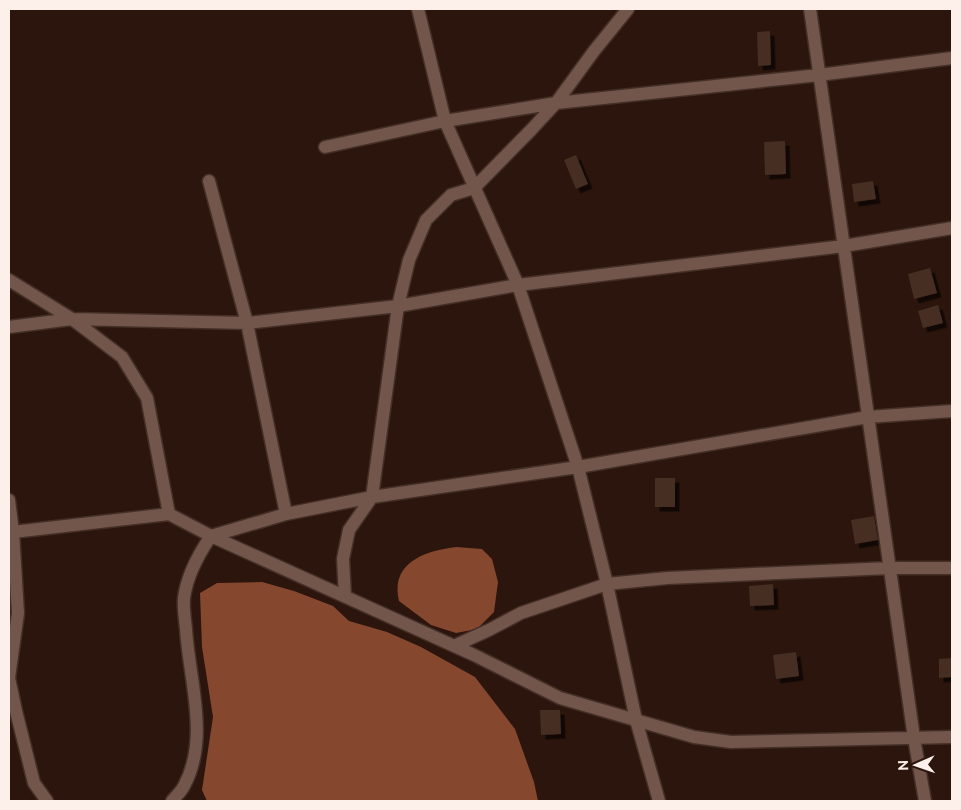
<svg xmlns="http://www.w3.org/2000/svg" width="961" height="810" font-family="Raleway,sans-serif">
<defs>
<filter id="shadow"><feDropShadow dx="4.5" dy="4.5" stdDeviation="0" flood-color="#0009"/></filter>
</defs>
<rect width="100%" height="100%" fill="#2b150c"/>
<path fill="#86472f" d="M 456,547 L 482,549 L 492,559 L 498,582 L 494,612 L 477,629 L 456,633 L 431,625 L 399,601 C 390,563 424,551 456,547 Z
M 262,582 L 294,591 L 333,606 L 349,621 L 387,632 L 421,647 L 475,677 L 515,729 L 534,782 L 538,801 L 207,801 L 202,790 L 213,717 L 202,647 L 200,593 L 217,583 Z"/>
<path fill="#462d24" filter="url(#shadow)" d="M 770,31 L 771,65 L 758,66 L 757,32 Z
M 785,141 L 786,174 L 765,175 L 764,142 Z
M 576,155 L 588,184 L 576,189 L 564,160 Z
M 873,181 L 876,199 L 854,202 L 852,184 Z
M 930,268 L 937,293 L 914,299 L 908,274 Z
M 938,305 L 943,323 L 923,328 L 918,311 Z
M 655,478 L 675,478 L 675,507 L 655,507 Z
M 874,516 L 878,540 L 855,544 L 851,520 Z
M 773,584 L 774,605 L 750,606 L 749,586 Z
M 796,652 L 799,676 L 776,679 L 773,655 Z
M 952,658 L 952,677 L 939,678 L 939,659 Z
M 540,710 L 560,710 L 561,734 L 541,735 Z"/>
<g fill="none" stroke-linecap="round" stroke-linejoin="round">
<g stroke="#442f27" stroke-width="15">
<path id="minor" d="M 418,9 L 445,121 L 518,285 L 578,467 L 607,584 L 636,720 L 659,801
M 810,9 L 914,738 L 925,801
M 325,147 L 445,121 L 556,103 L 819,75 L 952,58
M 209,181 L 247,323 L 286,514
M 9,280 L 72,319 L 122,357 L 147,398 L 169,514
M 9,327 L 72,319 L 247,323 L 398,306 L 518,285 L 844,246 L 952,228
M 9,500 L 13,532 L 18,613 L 9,678 L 16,711 L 34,783 L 47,801
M 13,532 L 169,514 L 211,536 L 286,514 L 372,497 L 578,467 L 868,417 L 952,411
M 345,596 L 343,559 L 349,530 L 372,497 L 398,306 L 409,260 L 426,220 L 451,195 L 474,188 L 531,130 L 556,103 L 594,51 L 628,9
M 454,646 L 489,630 L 521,613 L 607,584 L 667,578 L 889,568 L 952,568
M 172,801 C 176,796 181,792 184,786 C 210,738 189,680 186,629 C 185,619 183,608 184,598 C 187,575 198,555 211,536 L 474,655 L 560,698 L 694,737 L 731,742 L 952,737"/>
</g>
<use href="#minor" stroke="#72564b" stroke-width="12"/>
</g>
<rect width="961" height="810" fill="none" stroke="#fdefea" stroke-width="20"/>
<g transform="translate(916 765) rotate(268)" stroke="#2b150c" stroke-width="4" paint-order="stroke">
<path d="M0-4L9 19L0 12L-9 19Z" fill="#fdefea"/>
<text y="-8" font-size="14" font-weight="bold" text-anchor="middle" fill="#fdefea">N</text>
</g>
</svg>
